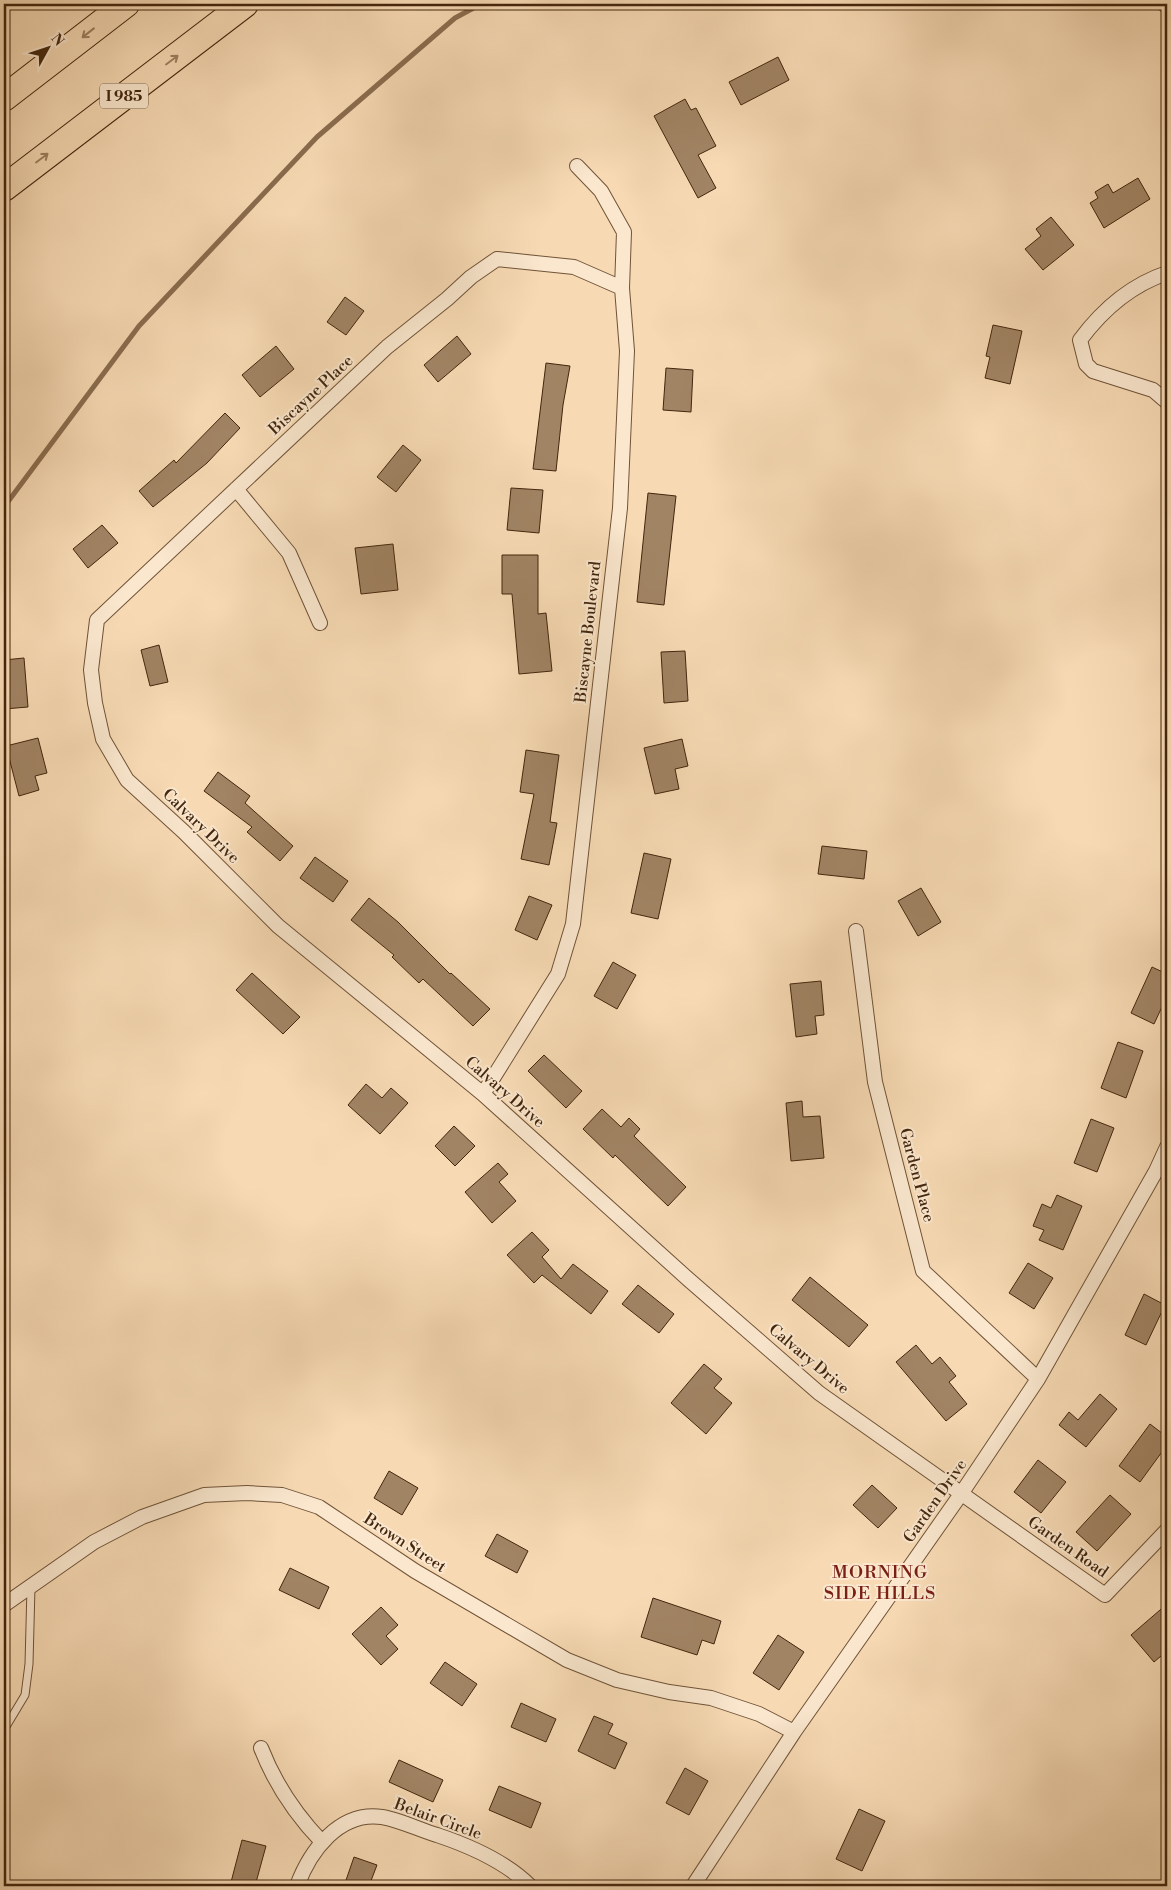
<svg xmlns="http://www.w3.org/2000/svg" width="1171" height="1890" font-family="'Libre Bodoni',serif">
<rect width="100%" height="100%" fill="#f7dab4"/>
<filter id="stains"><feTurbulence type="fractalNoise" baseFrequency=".004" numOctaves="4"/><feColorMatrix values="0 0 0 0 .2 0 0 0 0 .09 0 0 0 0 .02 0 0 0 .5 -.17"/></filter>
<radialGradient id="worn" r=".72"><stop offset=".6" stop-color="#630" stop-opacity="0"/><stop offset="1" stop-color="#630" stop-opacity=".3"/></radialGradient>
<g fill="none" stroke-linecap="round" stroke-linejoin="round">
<path stroke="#8a6d4f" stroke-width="5" d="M 1154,4 L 1167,13
M 4,507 L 139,326 L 317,137 L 455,18 L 481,4"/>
</g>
<path fill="#a18464" stroke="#43260d" d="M 778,57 L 789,80 L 741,105 L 729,82 Z
M 685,99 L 691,110 L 696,108 L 716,146 L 698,155 L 716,188 L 698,198 L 654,116 Z
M 1138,178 L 1150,199 L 1104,228 L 1090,203 L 1098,198 L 1095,192 L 1108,184 L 1113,193 Z
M 1051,217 L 1074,245 L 1043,270 L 1025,249 L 1041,236 L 1036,229 Z
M 345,297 L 364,311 L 346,335 L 327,322 Z
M 993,325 L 1022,331 L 1010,384 L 985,378 L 990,357 L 986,356 Z
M 457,336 L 471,354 L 438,382 L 424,365 Z
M 276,346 L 294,369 L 260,397 L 242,375 Z
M 546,363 L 570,366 L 563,405 L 556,471 L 533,469 Z
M 666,368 L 693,370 L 691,412 L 663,410 Z
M 225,413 L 240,428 L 207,463 L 153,507 L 139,491 L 174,460 L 176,463 Z
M 403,445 L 421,460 L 396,492 L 377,477 Z
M 511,488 L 543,490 L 539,533 L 507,530 Z
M 648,493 L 676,496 L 664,605 L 637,602 Z
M 102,525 L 118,543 L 88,568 L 73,549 Z
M 393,544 L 398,590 L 361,594 L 355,548 Z
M 502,555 L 538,555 L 538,614 L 546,613 L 552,671 L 519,674 L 512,594 L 502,594 Z
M 159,645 L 168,682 L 150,686 L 141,650 Z
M 685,651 L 688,701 L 664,703 L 661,652 Z
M 24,658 L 28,707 L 4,709 L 4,660 Z
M 38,738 L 47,773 L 35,776 L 39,790 L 19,796 L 6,746 Z
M 682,739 L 688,766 L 675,769 L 679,789 L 655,794 L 644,748 Z
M 526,750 L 559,755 L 550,822 L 557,823 L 549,865 L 521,859 L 534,794 L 520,792 Z
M 218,772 L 250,796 L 245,803 L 293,846 L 280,861 L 247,832 L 252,827 L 204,791 Z
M 822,846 L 867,851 L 864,879 L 818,874 Z
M 644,853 L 671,859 L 658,919 L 631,913 Z
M 315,857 L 348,881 L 333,902 L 300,878 Z
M 921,888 L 941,922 L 918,936 L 898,901 Z
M 529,896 L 552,905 L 537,940 L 515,930 Z
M 369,898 L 398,922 L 450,974 L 451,973 L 490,1009 L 473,1026 L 423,979 L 419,983 L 392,957 L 394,955 L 351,920 Z
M 613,962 L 636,975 L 617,1009 L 594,996 Z
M 1152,967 L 1167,974 L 1167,996 L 1154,1024 L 1131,1013 Z
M 252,973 L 300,1017 L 283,1034 L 236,990 Z
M 821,981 L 824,1015 L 815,1016 L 817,1034 L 796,1037 L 790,984 Z
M 1118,1042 L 1143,1051 L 1126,1098 L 1101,1088 Z
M 544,1055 L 582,1091 L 566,1108 L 528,1071 Z
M 366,1084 L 382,1098 L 391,1088 L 408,1103 L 380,1134 L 348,1105 Z
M 802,1101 L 803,1117 L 820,1116 L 824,1158 L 791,1161 L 786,1103 Z
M 602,1109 L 621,1127 L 629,1118 L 640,1129 L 634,1136 L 686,1187 L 668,1206 L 615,1155 L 613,1158 L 583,1129 Z
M 1091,1119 L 1114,1128 L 1097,1172 L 1074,1163 Z
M 454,1126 L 475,1146 L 455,1166 L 435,1146 Z
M 498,1163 L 508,1174 L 499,1182 L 516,1201 L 492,1223 L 465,1192 Z
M 1057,1195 L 1082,1206 L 1063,1250 L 1039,1240 L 1044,1230 L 1033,1226 L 1042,1204 L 1051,1208 Z
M 532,1232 L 549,1250 L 542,1257 L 561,1279 L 573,1264 L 608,1291 L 591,1314 L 542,1275 L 534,1283 L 507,1255 Z
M 1028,1263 L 1053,1278 L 1034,1309 L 1009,1293 Z
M 810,1277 L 868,1325 L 849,1347 L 792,1300 Z
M 638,1285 L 674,1314 L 659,1333 L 622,1304 Z
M 1144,1294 L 1165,1305 L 1146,1345 L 1125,1335 Z
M 916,1345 L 932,1364 L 940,1357 L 956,1376 L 949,1382 L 967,1404 L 946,1421 L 896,1362 Z
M 704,1364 L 722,1379 L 714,1388 L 732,1403 L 706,1434 L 671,1403 Z
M 1100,1394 L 1117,1409 L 1086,1447 L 1059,1425 L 1069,1412 L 1078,1420 Z
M 1150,1424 L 1167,1437 L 1167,1445 L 1140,1482 L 1119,1466 Z
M 1038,1460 L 1066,1482 L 1041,1513 L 1014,1492 Z
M 389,1471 L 418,1488 L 402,1515 L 374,1498 Z
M 872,1485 L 897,1508 L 878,1528 L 853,1505 Z
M 1110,1495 L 1131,1514 L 1097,1551 L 1076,1532 Z
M 497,1534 L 528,1551 L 517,1573 L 485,1556 Z
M 290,1568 L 329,1587 L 319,1609 L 279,1590 Z
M 653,1598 L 721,1621 L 714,1644 L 702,1640 L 697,1655 L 641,1637 Z
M 1167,1604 L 1167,1651 L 1154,1662 L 1131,1635 Z
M 381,1607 L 398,1625 L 386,1636 L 398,1649 L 381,1665 L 352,1634 Z
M 778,1635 L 804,1652 L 779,1690 L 753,1673 Z
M 445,1662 L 477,1684 L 462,1706 L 430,1683 Z
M 521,1703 L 556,1719 L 546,1742 L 511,1727 Z
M 594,1716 L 613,1724 L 608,1734 L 627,1743 L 615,1769 L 578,1751 Z
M 399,1760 L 443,1780 L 433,1802 L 389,1782 Z
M 685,1768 L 708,1781 L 689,1815 L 666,1803 Z
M 499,1786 L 541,1803 L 531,1828 L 489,1810 Z
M 859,1809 L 885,1821 L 862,1871 L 836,1859 Z
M 242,1840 L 266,1846 L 255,1886 L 230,1886 Z
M 354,1857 L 377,1865 L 369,1886 L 344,1886 Z"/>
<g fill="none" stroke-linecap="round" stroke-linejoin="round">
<g stroke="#705337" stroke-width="9">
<path id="service" d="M 4,1730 L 25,1695 L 29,1664 L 31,1587"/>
</g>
<g stroke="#705337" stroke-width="16">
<path id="minor" d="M 1167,273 C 1131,285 1103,309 1080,340 L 1086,364 L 1093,371 L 1153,390 L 1167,402
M 622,288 L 574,267 L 497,259 L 471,277 L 447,299 L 387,347 L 97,620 L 91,670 L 95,703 L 103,739 L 127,780 L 184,832 L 278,926 L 483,1094 L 688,1279 L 819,1393 L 1105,1595 L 1167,1530
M 236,489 L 289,553 L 320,623
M 856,931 L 875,1082 L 923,1271 L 1038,1379
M 483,1094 L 558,974 L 573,924 L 620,508 L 627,351 L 622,288 L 624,232 L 601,191 L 577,166
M 4,1605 L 94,1542 L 142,1517 L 204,1495 L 247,1493 L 282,1495 L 319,1507 L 415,1571 L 567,1660 L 617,1680 L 669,1692 L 711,1698 L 759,1714 L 794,1732
M 261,1748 C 275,1784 296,1815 322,1842
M 297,1886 C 310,1851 339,1811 382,1817 C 400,1820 420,1830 437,1835 C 470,1846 505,1861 530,1886
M 693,1886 L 794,1732 L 961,1494 L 1038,1379 L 1156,1171 L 1167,1147"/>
</g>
<g stroke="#43260d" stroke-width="28">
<path id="motorway" d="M 4,98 L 126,4
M 4,188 L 245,4"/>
</g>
<use href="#service" stroke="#fae7ce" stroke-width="7"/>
<use href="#minor" stroke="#fae7ce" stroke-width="14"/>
<use href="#motorway" stroke="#f7dab4" stroke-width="26"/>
</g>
<defs><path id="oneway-shaft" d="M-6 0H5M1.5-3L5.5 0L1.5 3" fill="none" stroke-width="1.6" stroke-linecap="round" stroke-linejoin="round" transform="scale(1.25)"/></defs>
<g stroke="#9d8060">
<use href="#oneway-shaft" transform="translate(88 33) rotate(142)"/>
<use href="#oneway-shaft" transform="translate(172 60) rotate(-37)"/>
<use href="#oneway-shaft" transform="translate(42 158) rotate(-37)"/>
</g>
<g text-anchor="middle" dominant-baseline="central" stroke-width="4" stroke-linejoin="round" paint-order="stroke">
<rect fill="#fae7ce" stroke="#7a6047" stroke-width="1" x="100" y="83.5" width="48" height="25" rx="4"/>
<g font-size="15" font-weight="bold" fill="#43260d">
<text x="124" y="96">I 985</text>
</g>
<g font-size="16" fill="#43260d" stroke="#fae7ce">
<text transform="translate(311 395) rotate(-43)">Biscayne Place</text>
<text transform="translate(588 632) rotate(-84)">Biscayne Boulevard</text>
<text transform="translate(201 826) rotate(44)">Calvary Drive</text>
<text transform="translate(505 1092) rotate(41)">Calvary Drive</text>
<text transform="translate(917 1175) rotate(75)">Garden Place</text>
<text transform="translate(809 1359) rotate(40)">Calvary Drive</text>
<text transform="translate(935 1501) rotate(-55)">Garden Drive</text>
<text transform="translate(405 1543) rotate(33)">Brown Street</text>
<text transform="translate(1068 1547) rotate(35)">Garden Road</text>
<text transform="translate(438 1819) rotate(20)">Belair Circle</text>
</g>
<g font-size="18" letter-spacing="1" fill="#7a1f14" stroke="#fae7ce">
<text x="880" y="1572">MORNING<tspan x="880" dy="21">SIDE HILLS</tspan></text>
</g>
</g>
<rect width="1171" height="1890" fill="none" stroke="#f7dab4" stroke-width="20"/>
<rect x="5" y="5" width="1161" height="1880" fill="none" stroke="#43260d" stroke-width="2.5"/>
<rect x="10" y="10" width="1151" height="1870" fill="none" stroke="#43260d"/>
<g transform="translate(48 48) rotate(50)" stroke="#fae7ce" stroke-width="4" paint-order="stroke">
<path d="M0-4L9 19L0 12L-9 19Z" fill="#43260d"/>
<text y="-8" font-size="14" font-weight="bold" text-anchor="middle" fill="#43260d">N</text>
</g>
<rect width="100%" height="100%" filter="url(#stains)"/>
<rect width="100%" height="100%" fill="url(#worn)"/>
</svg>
